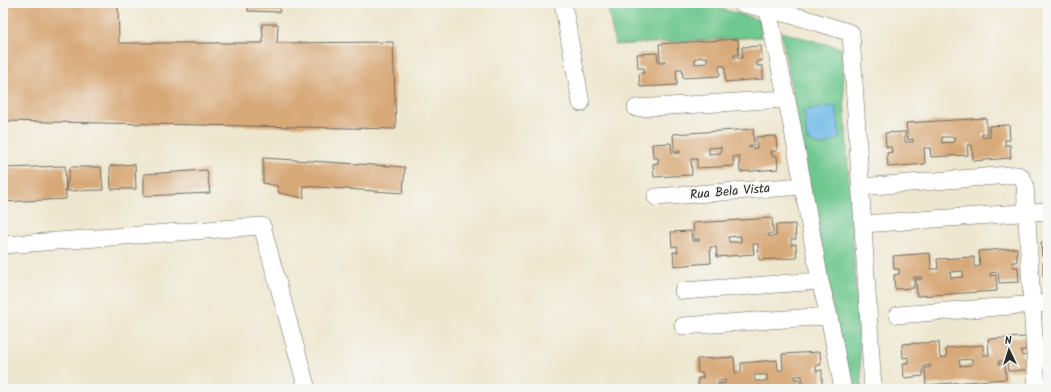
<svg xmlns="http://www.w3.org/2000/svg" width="1051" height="392" font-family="Kalam,sans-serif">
<rect width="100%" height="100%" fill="#f6f6f2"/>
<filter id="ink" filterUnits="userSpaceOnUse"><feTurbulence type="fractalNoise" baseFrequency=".025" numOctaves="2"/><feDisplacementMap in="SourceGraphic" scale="8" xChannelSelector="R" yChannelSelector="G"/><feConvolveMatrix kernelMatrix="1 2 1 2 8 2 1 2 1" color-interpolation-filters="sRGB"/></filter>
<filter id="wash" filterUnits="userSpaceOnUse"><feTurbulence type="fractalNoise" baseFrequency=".012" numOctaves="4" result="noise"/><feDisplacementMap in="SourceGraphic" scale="16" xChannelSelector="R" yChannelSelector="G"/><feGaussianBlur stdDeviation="0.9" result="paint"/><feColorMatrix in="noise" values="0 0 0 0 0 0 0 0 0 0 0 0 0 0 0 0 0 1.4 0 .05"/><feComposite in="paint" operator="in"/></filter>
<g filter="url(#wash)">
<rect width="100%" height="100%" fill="#eee7cf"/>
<path fill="#6ec88f" stroke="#4c7a5d" d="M 607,3 L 700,3 L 760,20 L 761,37 L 615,45 Z
M 781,32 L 841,48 L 862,389 L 848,389 Z"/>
<path fill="#70bae8" stroke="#4e728a" d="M 836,106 L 840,138 L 822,146 L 807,140 L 804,110 Z"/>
<g id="blocks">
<path fill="#d8a978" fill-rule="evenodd" d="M 3,3 L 118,3 L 119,43 L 263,43 L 262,24 L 278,24 L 277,43 L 393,42 L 396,129 L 3,121 Z
M 248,3 L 278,3 L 280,12 L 248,11 Z
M 738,39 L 739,55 L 734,55 L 734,58 L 742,58 L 742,47 L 761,46 L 762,61 L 757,61 L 757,66 L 763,66 L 763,79 L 725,82 L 725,66 L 719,66 L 720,76 L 683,78 L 682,69 L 676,69 L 677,85 L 640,87 L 639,74 L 644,73 L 644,68 L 638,68 L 637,54 L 657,53 L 658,63 L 665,63 L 665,61 L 660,61 L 659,44 ZM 707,57 L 707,63 L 695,64 L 695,58 Z
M 986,118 L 987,134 L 982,134 L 982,137 L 990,137 L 989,126 L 1009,125 L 1010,140 L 1005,140 L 1005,145 L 1010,145 L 1011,158 L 973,161 L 972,145 L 967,145 L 968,155 L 931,157 L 930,148 L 924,148 L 925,164 L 888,167 L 887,153 L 892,152 L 891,147 L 886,147 L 885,133 L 905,132 L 905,142 L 913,142 L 913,139 L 908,140 L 906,123 ZM 942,137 L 954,137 L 955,142 L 942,143 Z
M 753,129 L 754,145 L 749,146 L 749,148 L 757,148 L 756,137 L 776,136 L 777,151 L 771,151 L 772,156 L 777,156 L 778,169 L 740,172 L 739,156 L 733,157 L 734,166 L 697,168 L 697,159 L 691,159 L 692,175 L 654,177 L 653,164 L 658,163 L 658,158 L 653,158 L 652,144 L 671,143 L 672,153 L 680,153 L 680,151 L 674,151 L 673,134 ZM 721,147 L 721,153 L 709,154 L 709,148 Z
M 263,158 L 405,167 L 403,193 L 303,186 L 304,198 L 279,193 L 277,186 L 263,183 Z
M 135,164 L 136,189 L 111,189 L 110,166 Z
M 65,166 L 66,199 L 3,202 L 3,168 Z
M 70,167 L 101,167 L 103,190 L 66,191 Z
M 207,170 L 210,193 L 144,196 L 144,174 Z
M 772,218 L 773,233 L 768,234 L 768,236 L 776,236 L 776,225 L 795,224 L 796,239 L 791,239 L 791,245 L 796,244 L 797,258 L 759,260 L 758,244 L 753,244 L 754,254 L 717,257 L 716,247 L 710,247 L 711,263 L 674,266 L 673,252 L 678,252 L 677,246 L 672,247 L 671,232 L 691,231 L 692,241 L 699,241 L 699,239 L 694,239 L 693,223 ZM 741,236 L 741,242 L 729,242 L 728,237 Z
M 1041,242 L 1048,242 L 1048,256 L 1042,256 Z
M 1017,248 L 1017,262 L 1012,262 L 1013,267 L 1018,267 L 1019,282 L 999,283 L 998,272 L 990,273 L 990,276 L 996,275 L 997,291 L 917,296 L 916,279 L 922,279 L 921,277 L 914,277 L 914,288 L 895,289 L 894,275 L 899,274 L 899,269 L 894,269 L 893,256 L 930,253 L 931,269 L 938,269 L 937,259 L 974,257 L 974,267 L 980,266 L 979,251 ZM 963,271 L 963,277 L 951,278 L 950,272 Z
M 1048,261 L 1048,276 L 1043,276 L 1043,262 Z
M 1026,337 L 1026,350 L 1021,350 L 1022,356 L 1027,355 L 1028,370 L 1008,371 L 1007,361 L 999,361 L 999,364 L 1005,364 L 1006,379 L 926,385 L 925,368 L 931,367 L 930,365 L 923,366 L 923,376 L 904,378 L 903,363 L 908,363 L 908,357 L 903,358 L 902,344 L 939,342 L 940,358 L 947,357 L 946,348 L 983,345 L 983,355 L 989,355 L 988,339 ZM 972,359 L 972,365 L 960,366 L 959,360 Z
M 820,352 L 821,365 L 816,365 L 816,371 L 822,370 L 822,385 L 803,387 L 802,376 L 794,376 L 794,379 L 800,379 L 800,389 L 720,389 L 720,383 L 725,383 L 725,380 L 718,381 L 718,389 L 698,389 L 698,378 L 703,378 L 703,373 L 698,373 L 697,359 L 734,357 L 735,373 L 741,372 L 741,363 L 777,360 L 778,370 L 783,370 L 782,354 ZM 754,375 L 767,375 L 767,381 L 755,381 Z"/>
</g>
</g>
<g filter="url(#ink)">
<use href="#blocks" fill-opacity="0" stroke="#6f6d64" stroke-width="1"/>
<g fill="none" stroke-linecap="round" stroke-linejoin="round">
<g stroke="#6f6d64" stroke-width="18">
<path id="minor" d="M 563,3 L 581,103
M 741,3 L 803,18 L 851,33 L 873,389
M 768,10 L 792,125 L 820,281 L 829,316 L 843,389
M 636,108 L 786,99
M 861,187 L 1009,175 C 1018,174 1022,174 1025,185 L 1037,389
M 656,197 L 803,186
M 863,224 L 1048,211
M 3,245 L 262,226 L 307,389
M 683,291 L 820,281
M 898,315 L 1048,303
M 683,326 L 829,316"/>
</g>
<use href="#minor" stroke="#fff" stroke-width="17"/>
</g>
</g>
<g text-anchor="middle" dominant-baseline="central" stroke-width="3.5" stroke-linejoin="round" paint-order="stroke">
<g font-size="13" fill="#2b2b2b" stroke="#f6f6f2">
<text transform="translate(730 192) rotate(-5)">Rua Bela Vista</text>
</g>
</g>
<rect width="1051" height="392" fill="none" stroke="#f6f6f2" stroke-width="16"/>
<g transform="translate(1009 350) rotate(356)" stroke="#f6f6f2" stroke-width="3" paint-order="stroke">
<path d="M0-3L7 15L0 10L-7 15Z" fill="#2b2b2b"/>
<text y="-6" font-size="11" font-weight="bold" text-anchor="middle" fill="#2b2b2b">N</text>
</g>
</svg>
